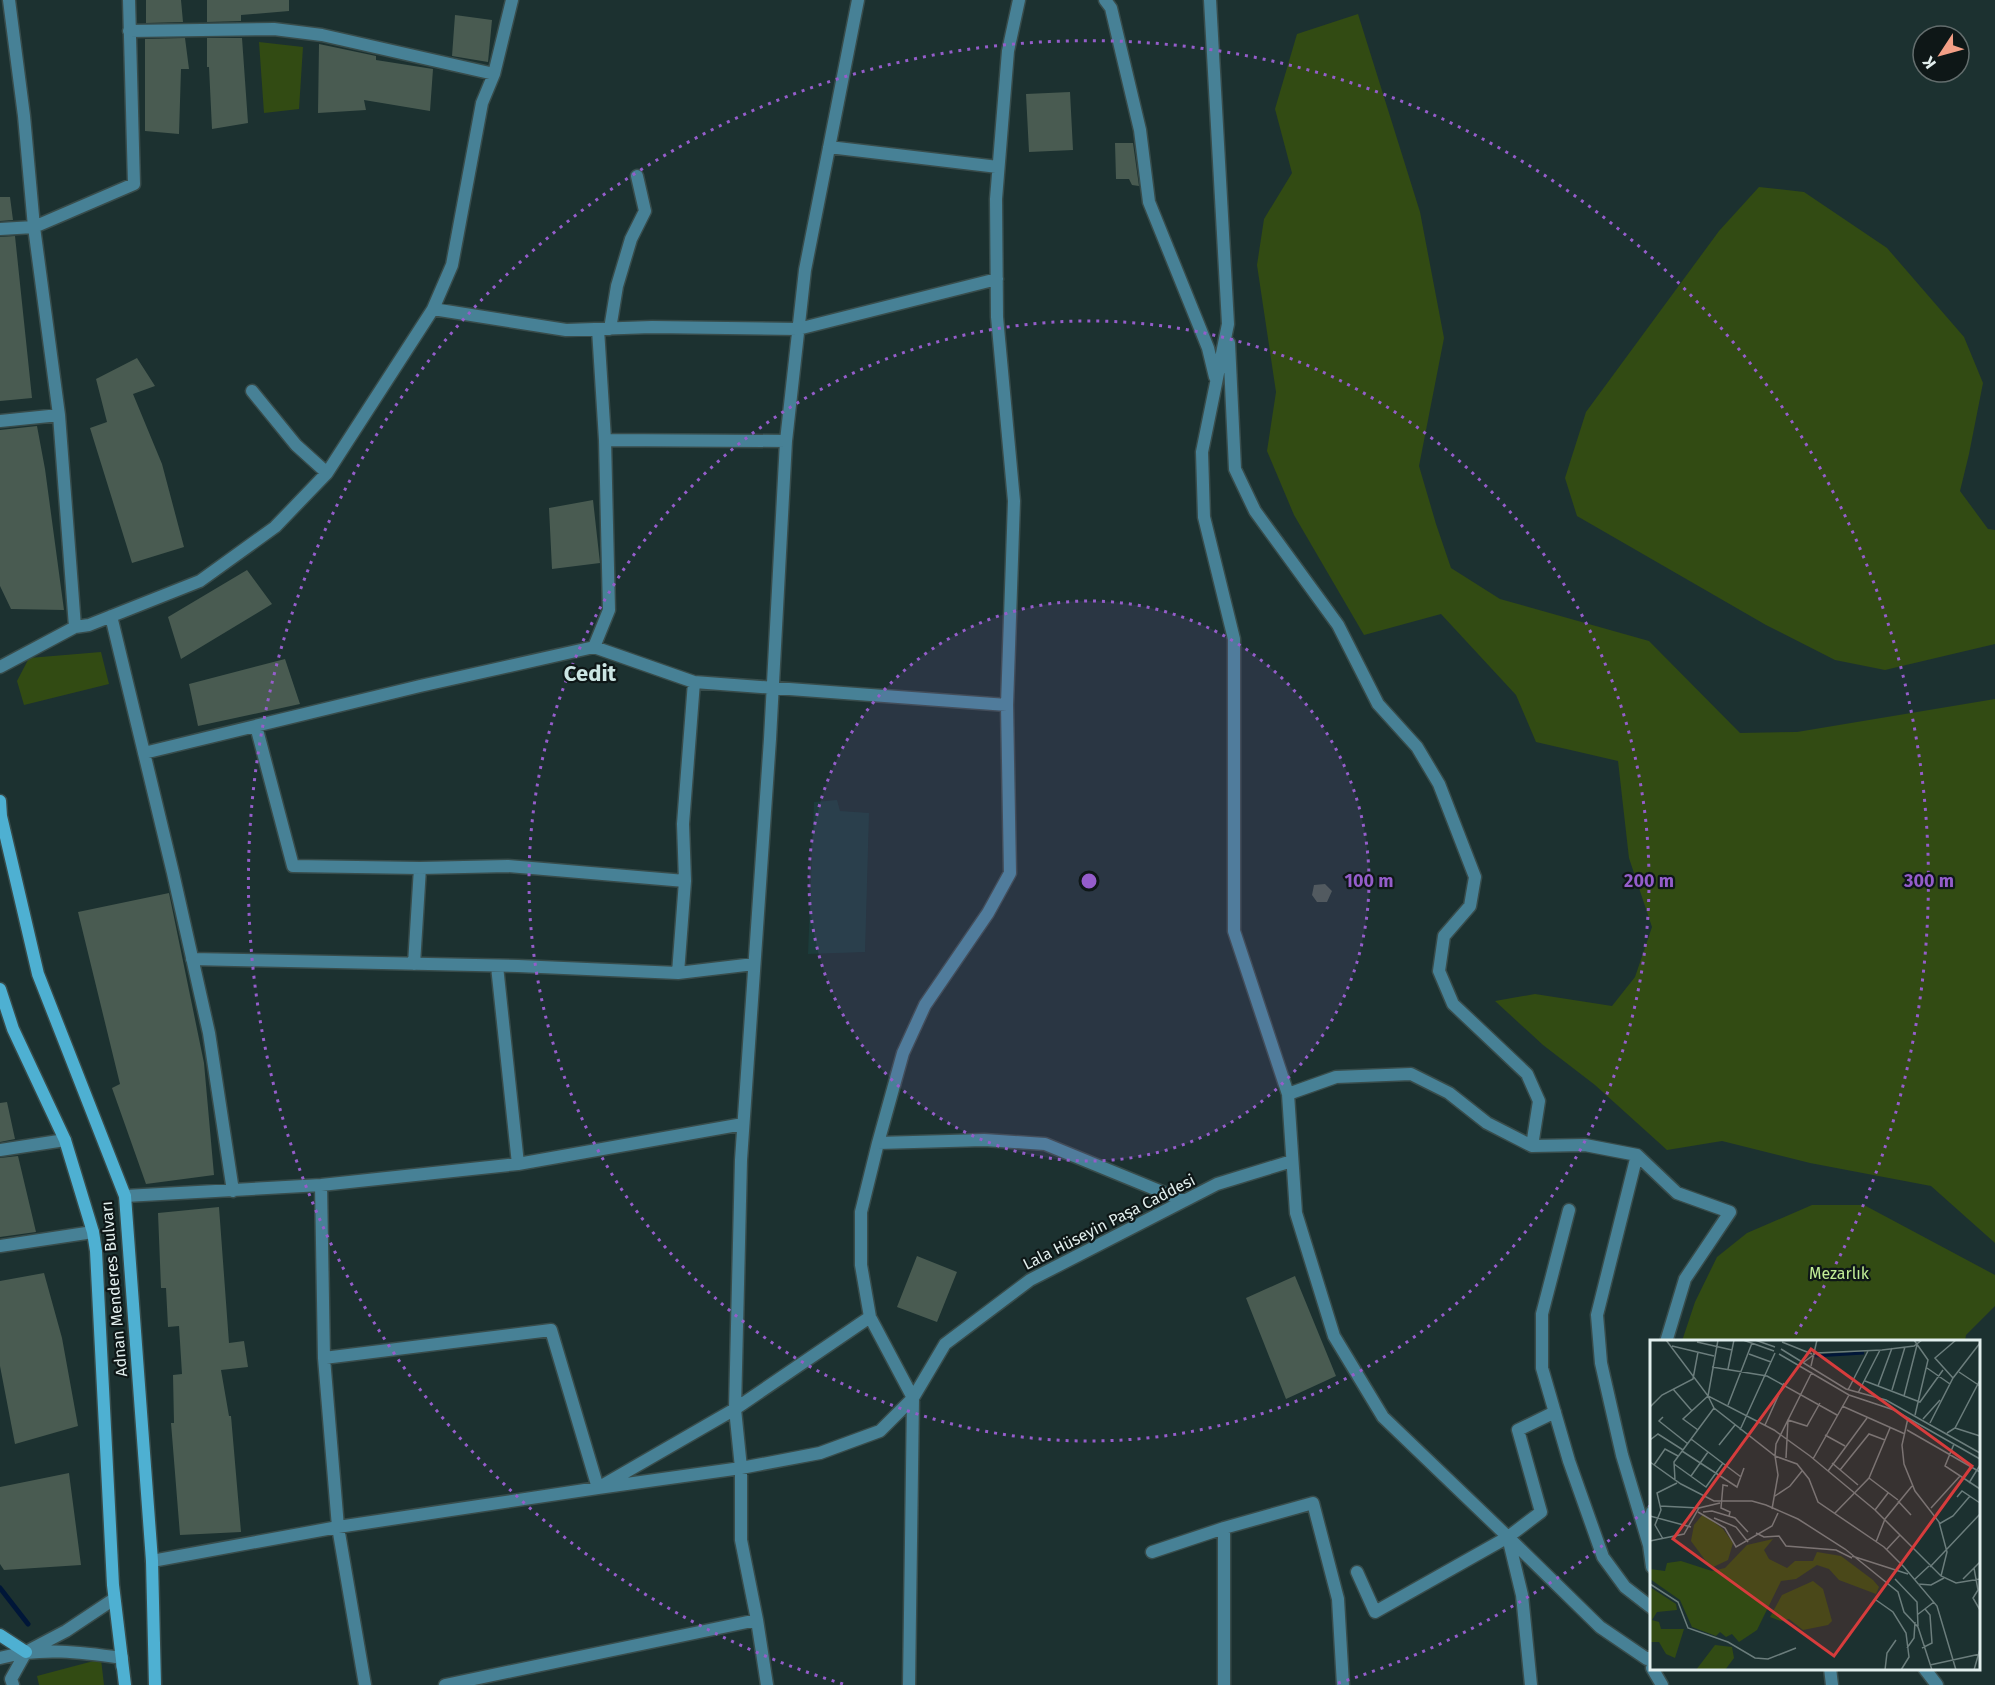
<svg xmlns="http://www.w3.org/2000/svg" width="1995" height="1685" font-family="'Fira Sans',sans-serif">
<rect width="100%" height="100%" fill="#1c3130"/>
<path fill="#1c3c3b" d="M 837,800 L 840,811 L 869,813 L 865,952 L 808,954 L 814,802 Z"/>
<path fill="#324b13" d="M 1358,14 L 1420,212 L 1444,338 L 1419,466 L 1436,524 L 1451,568 L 1500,599 L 1649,641 L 1740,733 L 1797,732 L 1995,699 L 1995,1243 L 1931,1186 L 1810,1163 L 1722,1141 L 1667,1150 L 1595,1085 L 1543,1045 L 1495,1001 L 1535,994 L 1612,1006 L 1635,977 L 1652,927 L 1629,858 L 1618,761 L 1536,742 L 1516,695 L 1441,614 L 1364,635 L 1294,515 L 1267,451 L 1276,392 L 1257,265 L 1264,219 L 1292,173 L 1275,109 L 1297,34 Z
M 259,42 L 303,47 L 299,109 L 264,113 Z
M 1759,187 L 1804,192 L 1887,248 L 1964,337 L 1983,383 L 1969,454 L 1960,491 L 1988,529 L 1995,530 L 1995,644 L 1885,670 L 1835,660 L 1766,625 L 1577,516 L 1565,478 L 1586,412 L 1719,231 Z
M 101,652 L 109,684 L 24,705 L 17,681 L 29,658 Z
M 1812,1205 L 1864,1205 L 1995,1275 L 1995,1306 L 1966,1335 L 1965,1341 L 1682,1341 L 1695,1302 L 1717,1257 L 1747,1233 Z
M 101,1659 L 104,1685 L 39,1685 L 37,1676 Z"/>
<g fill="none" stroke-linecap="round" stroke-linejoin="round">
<path stroke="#001638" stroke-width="5" d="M 0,1588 L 28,1624"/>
</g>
<path fill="#495b51" d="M 146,0 L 181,0 L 183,22 L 146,23 Z
M 207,0 L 289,0 L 289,11 L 241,15 L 241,21 L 207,22 Z
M 455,15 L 492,20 L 488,62 L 452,56 Z
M 185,38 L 189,69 L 181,69 L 179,134 L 145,131 L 145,39 Z
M 207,38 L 242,38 L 248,123 L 212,129 L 209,67 L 207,67 Z
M 319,44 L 376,56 L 376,60 L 433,69 L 430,111 L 364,100 L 366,110 L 318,113 Z
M 1070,92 L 1073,150 L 1029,152 L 1026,94 Z
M 1115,143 L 1133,143 L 1139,186 L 1132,185 L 1129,179 L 1116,179 Z
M 0,197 L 10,197 L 13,220 L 0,221 Z
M 15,236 L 32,398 L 0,401 L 0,237 Z
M 137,358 L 155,386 L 133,394 L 162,464 L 184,547 L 132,563 L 90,428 L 107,422 L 96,379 Z
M 37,426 L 45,469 L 64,610 L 11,609 L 0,586 L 0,430 Z
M 593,500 L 600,563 L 552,569 L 549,508 Z
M 247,570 L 272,604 L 181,659 L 168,617 Z
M 285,659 L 300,704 L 198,726 L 189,684 Z
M 1325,884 L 1332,891 L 1327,902 L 1317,902 L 1312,895 L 1314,885 Z
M 169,893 L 204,1063 L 214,1175 L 146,1184 L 112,1088 L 120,1084 L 78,912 Z
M 7,1102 L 15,1139 L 0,1142 L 0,1103 Z
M 18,1156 L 36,1232 L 0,1237 L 0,1158 Z
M 219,1207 L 229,1343 L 244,1341 L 248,1367 L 221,1370 L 229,1416 L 231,1416 L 241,1532 L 180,1535 L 171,1423 L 174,1423 L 173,1375 L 182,1374 L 179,1326 L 168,1327 L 166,1288 L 161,1288 L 158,1213 Z
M 917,1256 L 957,1272 L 937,1322 L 897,1307 Z
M 44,1273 L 62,1338 L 78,1426 L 15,1444 L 0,1366 L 0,1281 Z
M 1295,1276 L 1336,1376 L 1286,1399 L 1246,1298 Z
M 69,1473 L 81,1565 L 4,1570 L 0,1564 L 0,1487 Z"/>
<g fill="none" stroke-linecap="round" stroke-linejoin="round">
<g stroke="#384c4b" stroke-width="15">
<path id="street" d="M 9,0 L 24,116 L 34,227 L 59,415 L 75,627
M 1105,0 L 1111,8 L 1140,130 L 1149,202 L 1208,348 L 1215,377
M 1210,0 L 1228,324 L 1202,452 L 1204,517 L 1234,639 L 1234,931 L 1288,1094 L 1296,1213 L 1334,1336 L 1383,1417 L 1508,1537 L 1522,1595 L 1531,1685
M 129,31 L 274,29 L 322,35 L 494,74
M 829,147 L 998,167
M 0,229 L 34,227 L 134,184 L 129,0
M 433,309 L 566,330 L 652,327 L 798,329 L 997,279
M 610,329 L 617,286 L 631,239 L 645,211 L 637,176
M 1229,343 L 1235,469 L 1255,511 L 1338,625 L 1378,704 L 1417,747 L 1439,784 L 1475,877 L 1470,906 L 1444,936 L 1439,971 L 1453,1004 L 1527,1074 L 1539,1101 L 1532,1146
M 252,391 L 296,445 L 327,473
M 0,421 L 59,415
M 605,440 L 786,441
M 111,616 L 173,873 L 209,1033 L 233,1191
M 594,647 L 609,610 L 605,440 L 598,329
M 0,667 L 75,627 L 89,625 L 200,581 L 275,527 L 327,473 L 433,309 L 452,265 L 482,103 L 494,74 L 512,0
M 256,726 L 293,866 L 420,868 L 508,866 L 685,881
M 144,753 L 420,686 L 594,647 L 694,682 L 1007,705
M 192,959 L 518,966 L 678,973 L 754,964
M 414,964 L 420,868
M 497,966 L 518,1164
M 678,973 L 685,881 L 683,824 L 694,682
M 1288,1094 L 1336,1077 L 1411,1074 L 1449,1093 L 1487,1123 L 1532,1146 L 1585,1145 L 1637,1155 L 1677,1193 L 1730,1212 L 1685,1279 L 1666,1342
M 878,1143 L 984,1140 L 1045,1144 L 1184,1201
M 0,1150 L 65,1140
M 1637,1155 L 1597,1315 L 1601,1363 L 1622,1455 L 1649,1545
M 321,1185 L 324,1358 L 338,1527 L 365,1685
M 125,1196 L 321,1185 L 518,1164 L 743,1124
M 1569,1210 L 1542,1314 L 1542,1368 L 1569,1461 L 1603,1557 L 1625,1587 L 1652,1608
M 0,1246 L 93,1232
M 324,1358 L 551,1330 L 598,1488 L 741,1468 L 820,1453 L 880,1431 L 913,1398 L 870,1317 L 861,1265 L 861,1212 L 878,1143 L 903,1053 L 925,1005 L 988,913 L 1010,873 L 1007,705 L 1014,501 L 997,317 L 996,199 L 1008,51 L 1019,0
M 1652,1512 L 1649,1545 L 1652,1567
M 1224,1528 L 1224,1685
M 1508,1537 L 1600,1627 L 1647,1659 L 1652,1657
M 1152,1552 L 1224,1528 L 1313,1503 L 1338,1599 L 1343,1685
M 152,1561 L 338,1527 L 598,1488 L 735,1409 L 870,1317
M 1357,1572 L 1375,1612 L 1508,1537 L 1541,1512 L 1518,1430 L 1555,1412
M 0,1658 C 41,1647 81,1652 122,1658 L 122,1666
M 1652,1668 L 1662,1685
M 1830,1668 L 1832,1685
M 1924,1668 L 1937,1685
M 13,1685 L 11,1679 L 26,1652 L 66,1631 L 114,1599
M 445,1685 L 757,1620
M 767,1685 L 757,1620 L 741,1540 L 741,1468 L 735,1409 L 741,1160 L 770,739 L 786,441 L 805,270 L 858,0
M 909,1685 L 913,1398 L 945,1344 L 1030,1280 L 1217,1184 L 1292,1161"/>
</g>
<g stroke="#384c4b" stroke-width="15">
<path id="secondary" d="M 0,801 L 1,816 L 38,974 L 125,1196 L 152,1561 L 155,1685
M 0,989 L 13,1029 L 65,1140 L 93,1232 L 96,1251 L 113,1585 L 125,1685
M 0,1635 L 26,1652"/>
</g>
<use href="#street" stroke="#478196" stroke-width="12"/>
<use href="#secondary" stroke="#4eb0d2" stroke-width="12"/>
</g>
<circle cx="1089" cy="881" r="280" fill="#955dcb" fill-opacity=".12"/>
<g fill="none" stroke="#955dcb" stroke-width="3" stroke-dasharray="3 6">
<circle cx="1089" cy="881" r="280"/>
<circle cx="1089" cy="881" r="560"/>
<path d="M1651 1505A840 840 0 0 1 1335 1684M843 1684A840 840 0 1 1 1793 1338"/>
</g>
<g text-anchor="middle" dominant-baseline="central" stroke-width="4.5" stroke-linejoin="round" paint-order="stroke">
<g font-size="16" fill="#e2efee" stroke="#0e1717">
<text transform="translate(1109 1222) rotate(-27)">Lala Hüseyin Paşa Caddesi</text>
<text transform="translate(114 1289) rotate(-95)">Adnan Menderes Bulvarı</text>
</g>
<g font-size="16" fill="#c2ee97" stroke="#0e1717">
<text x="1839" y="1273">Mezarlık</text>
</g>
<g font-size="22" font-weight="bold" fill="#cbe5e3" stroke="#0e1717">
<text x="590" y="673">Cedit</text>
</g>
</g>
<g transform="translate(1650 1340)">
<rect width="330" height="330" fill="#1c3130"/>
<path d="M 53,174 L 73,189 L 83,203 L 78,220 L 61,228 L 41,201 L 44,185 ZM 123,199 L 114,210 L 119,219 L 137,228 L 145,221 L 163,221 L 167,212 L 191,216 L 223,240 L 229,247 L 226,254 L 189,240 L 179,229 L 167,225 L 146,239 L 131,241 L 107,290 L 89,302 L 82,294 L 76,297 L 70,292 L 66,296 L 42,287 L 30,260 L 0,239 L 0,229 L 15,231 L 17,223 L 31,221 L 62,231 L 75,228 L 97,205 ZM 163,241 L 173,249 L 182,281 L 178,285 L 153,290 L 139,279 L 131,281 L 120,277 L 132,255 ZM 0,247 L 26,264 L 27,270 L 7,272 L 2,280 L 9,282 L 11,289 L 34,289 L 25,318 L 16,314 L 9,302 L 0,302 ZM 65,305 L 82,307 L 84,318 L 75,330 L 46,330 Z" fill="#324b13"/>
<path fill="none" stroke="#001638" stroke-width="3" d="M 165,16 L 214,13"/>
<path fill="none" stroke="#6b7d7c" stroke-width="1.5" d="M 16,0 L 58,56 L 124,90 L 160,116 L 225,170 L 291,236 L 306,243 L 330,239M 93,0 L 124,11M 105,0 L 125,7M 264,0 L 278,20 L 265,75M 47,2 L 82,10M 132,2 L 162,14M 22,6 L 64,16M 131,9 L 196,49 L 236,60 L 330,113M 99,14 L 121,22M 129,14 L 199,55 L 244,70 L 330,119M 154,22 L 166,13 L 232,10 L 264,6 L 272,0M 161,26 L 167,0M 62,27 L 117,36 L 187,75M 277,28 L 300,44M 78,29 L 84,0M 309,32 L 330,46M 303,38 L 285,18 L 306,0M 215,41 L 270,62 L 293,30M 228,46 L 242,8M 23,49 L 42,71M 198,50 L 218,11M 242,50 L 255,7M 208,53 L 230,10M 58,56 L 64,68 L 125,116 L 128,135 L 122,169M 58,56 L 68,0M 254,56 L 267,5M 170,63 L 157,86 L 138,80 L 126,104 L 125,116 L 147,124 L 159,139 L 168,162 L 234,207 L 254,227 L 287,266 L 306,330M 78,65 L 102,3M 192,66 L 255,94M 0,67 L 12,55 L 43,39 L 48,12M 13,77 L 9,81 L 38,104M 258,78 L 252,105 L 254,124 L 265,151 L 289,182 L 297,212 L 291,236M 273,79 L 290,60M 280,83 L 303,38 L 330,3M 115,85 L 134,43M 305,88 L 330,96M 48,90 L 33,79 L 58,56M 90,90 L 125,13M 257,90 L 330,132M 297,93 L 305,88 L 330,40M 175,95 L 195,106M 41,99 L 91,137M 0,100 L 8,94 L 33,110M 304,104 L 295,126 L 330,149M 69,105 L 85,85M 32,111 L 87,147 L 94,128M 136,118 L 138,80 L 162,32M 163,119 L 199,55M 0,122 L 31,144 L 64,161 L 102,161 L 116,165 L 148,179 L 195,209 L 248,252 L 254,272 L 268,287 L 282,330M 182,123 L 208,145M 24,124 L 56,147 L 73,123M 4,125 L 15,109 L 28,116M 190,130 L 219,94 L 235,100M 178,131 L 217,78M 41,136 L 58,112M 219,138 L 248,160M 25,140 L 24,122 L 64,68M 319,143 L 330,125M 78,146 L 73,145 L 71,168 L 80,172 L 79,176M 125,156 L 140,146 L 152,131M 307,157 L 312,151 L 330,163M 248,161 L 261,175M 10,166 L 49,168M 281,168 L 310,136M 225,170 L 238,153M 48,172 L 75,188 L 86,207 L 122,186 L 128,173M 53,172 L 62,171 L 85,178 L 98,192M 185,173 L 219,138 L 240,88M 0,176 L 41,187M 64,178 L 86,187 L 98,202M 289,184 L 303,176 L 320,156M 106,193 L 114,197 L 129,196 L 136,206 L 186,210 L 202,218M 13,199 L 5,185 L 11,170 L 7,153 L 27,143M 0,201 L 34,194 L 49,168 L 70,163M 226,202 L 235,179 L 262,146M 237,209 L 250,195M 202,216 L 258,234M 280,227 L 330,174M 324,228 L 328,250 L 323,258 L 330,270M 245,239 L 267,262 L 268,286M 313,239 L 330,222M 264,240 L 279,226M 0,244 L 28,262 L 38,288 L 78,302 L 105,318 L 118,319 L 146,308M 268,244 L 281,245 L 294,238M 226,260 L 243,272 L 256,293 L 259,317 L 251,330M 267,275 L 284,262M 257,308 L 264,298 L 265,282M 272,308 L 282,303 L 280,275 L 275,269M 280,325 L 330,314M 235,330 L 237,313 L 246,300M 324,330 L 330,309"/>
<path fill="#d73c3c" fill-opacity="0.15" stroke="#d73c3c" stroke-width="3" d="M 161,9 L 322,126 L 184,316 L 23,199 Z"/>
<rect width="330" height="330" fill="none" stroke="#e2efee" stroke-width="3"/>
</g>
<circle cx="1089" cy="881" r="9" fill="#955dcb" stroke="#0e1717" stroke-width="3"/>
<g font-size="18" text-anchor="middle" font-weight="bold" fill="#955dcb" stroke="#0e1717" stroke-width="4.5" stroke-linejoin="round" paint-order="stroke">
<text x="1369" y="887">100 m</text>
<text x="1649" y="887">200 m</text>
<text x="1929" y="887">300 m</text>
</g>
<g transform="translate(1941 54) rotate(234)"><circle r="28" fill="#0e1717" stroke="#636d6d" stroke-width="1.5"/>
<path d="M0-4.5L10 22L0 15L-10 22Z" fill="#f39f86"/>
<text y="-9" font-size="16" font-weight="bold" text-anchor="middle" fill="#e2efee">K</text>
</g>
</svg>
